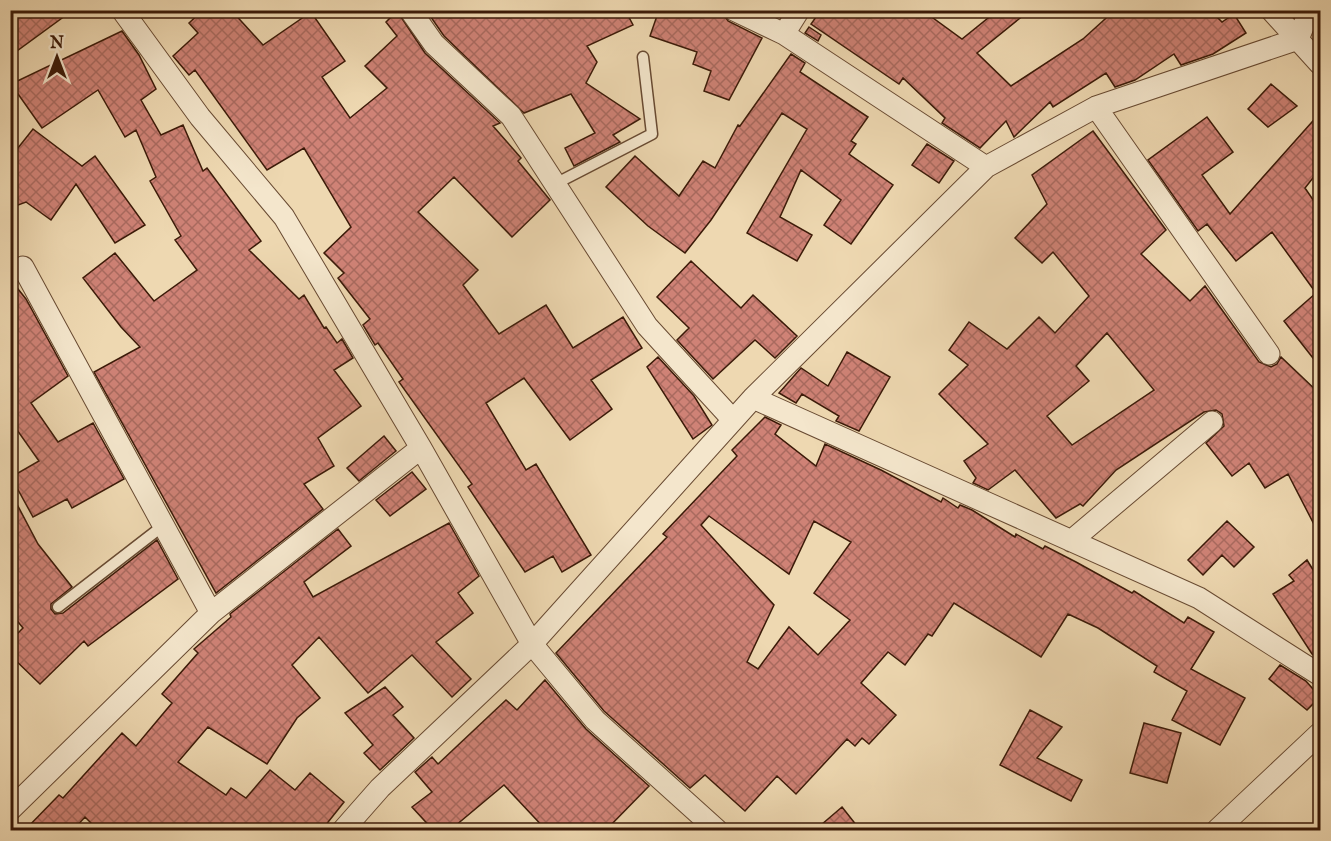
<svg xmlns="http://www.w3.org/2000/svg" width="1331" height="841" font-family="'IM FELL English',serif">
<defs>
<pattern id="building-cross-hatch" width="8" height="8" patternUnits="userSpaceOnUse" patternTransform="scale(1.5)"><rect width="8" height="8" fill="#cf8276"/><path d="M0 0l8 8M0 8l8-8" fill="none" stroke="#a96a5f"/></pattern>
</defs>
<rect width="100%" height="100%" fill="#eed8b1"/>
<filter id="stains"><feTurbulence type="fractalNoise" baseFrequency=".00333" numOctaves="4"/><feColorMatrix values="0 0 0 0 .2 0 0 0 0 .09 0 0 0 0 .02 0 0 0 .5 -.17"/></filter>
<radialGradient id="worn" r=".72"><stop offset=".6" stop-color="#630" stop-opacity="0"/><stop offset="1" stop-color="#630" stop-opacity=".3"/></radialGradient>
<path fill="url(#building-cross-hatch)" stroke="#3b1a08" stroke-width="1.5" fill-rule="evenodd" d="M 10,10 L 73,10 L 10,56 Z
M 203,10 L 231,10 L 263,45 L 311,12 L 345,61 L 322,77 L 350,118 L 387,88 L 365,66 L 397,36 L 386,22 L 397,11 L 425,53 L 500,123 L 493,126 L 521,158 L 518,161 L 550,200 L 512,237 L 454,177 L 418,212 L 478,270 L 463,285 L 499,334 L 546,305 L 573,348 L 623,317 L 642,348 L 591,380 L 612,409 L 570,440 L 524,378 L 486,403 L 526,470 L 536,464 L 591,555 L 562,572 L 553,556 L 525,572 L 468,487 L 472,484 L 399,382 L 403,379 L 378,343 L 375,345 L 363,325 L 370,319 L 338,278 L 344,273 L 324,253 L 351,227 L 304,148 L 267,170 L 195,70 L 189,75 L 173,56 L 198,33 L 189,23 Z
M 426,10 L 625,10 L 633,25 L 587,46 L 597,62 L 586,83 L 640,119 L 613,135 L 620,142 L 574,166 L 565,148 L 595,133 L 571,94 L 524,113 L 444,36 Z
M 659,10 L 721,10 L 728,21 L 762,38 L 729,100 L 704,91 L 711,71 L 693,64 L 697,52 L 650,36 Z
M 821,10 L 922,10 L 962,39 L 998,10 L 1030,10 L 977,53 L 1011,86 L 1083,39 L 1115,10 L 1210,10 L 1222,22 L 1234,14 L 1246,33 L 1213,54 L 1181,65 L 1174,54 L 1135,80 L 1115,87 L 1106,73 L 1053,107 L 1050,102 L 1014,137 L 1006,121 L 980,148 L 942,123 L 945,118 L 903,78 L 899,84 L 811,24 Z
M 809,27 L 821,35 L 818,41 L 805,33 Z
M 122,31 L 139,55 L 156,89 L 141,100 L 161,135 L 183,125 L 203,171 L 207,168 L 261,241 L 249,250 L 299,299 L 304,295 L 324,328 L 326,327 L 337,343 L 342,339 L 353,358 L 334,370 L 361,406 L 318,438 L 334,466 L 304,484 L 323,509 L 216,593 L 94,372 L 140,347 L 121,327 L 83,278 L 115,253 L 154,301 L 197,270 L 175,240 L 181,236 L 150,181 L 156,177 L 136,130 L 125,137 L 98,90 L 42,128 L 11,84 Z
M 791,54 L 805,63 L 800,72 L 868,117 L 851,141 L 856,144 L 849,154 L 893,185 L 851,244 L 824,225 L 841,200 L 801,170 L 780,217 L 812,235 L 797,261 L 747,233 L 807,129 L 782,113 L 711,220 L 685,253 L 648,226 L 606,187 L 635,156 L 679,196 L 703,161 L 715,168 L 738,125 L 740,126 Z
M 1271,84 L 1297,106 L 1268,127 L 1248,109 Z
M 1320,113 L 1320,169 L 1305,188 L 1320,210 L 1320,367 L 1284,321 L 1316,293 L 1272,232 L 1236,261 L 1207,224 L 1198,231 L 1148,160 L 1207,117 L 1233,152 L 1202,175 L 1230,214 Z
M 33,129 L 82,166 L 95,156 L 145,225 L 115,243 L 76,184 L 51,220 L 26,202 L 10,208 L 10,158 Z
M 1093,131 L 1166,230 L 1141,254 L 1190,301 L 1205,286 L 1259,362 L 1271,367 L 1277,364 L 1281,357 L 1320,394 L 1320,536 L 1288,474 L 1265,488 L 1249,463 L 1232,476 L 1206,443 L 1224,426 L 1222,414 L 1216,410 L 1204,412 L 1116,470 L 1083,506 L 1080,504 L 1056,518 L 1015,470 L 988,490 L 973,483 L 976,478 L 964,461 L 988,444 L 939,394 L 968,365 L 949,350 L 969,322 L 1007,349 L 1039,317 L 1055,333 L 1089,296 L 1053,252 L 1042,263 L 1015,238 L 1047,204 L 1032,175 ZM 1107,333 L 1154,390 L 1072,445 L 1047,416 L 1089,381 L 1076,366 Z
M 927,144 L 954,161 L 939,183 L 912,165 Z
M 691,261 L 741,308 L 753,295 L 797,336 L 775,358 L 755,340 L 713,379 L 677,340 L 689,328 L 657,297 Z
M 10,279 L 26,299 L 68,376 L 31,403 L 58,442 L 93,423 L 124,479 L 72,508 L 67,499 L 33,517 L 11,477 L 39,461 L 10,420 Z
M 847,352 L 890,377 L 859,431 L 836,421 L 839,416 L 802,394 L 796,403 L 779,393 L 801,368 L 828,386 Z
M 658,357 L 694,396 L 712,425 L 693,439 L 647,367 Z
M 765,417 L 781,425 L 775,434 L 816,466 L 825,444 L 881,470 L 941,502 L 943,498 L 958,508 L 960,505 L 972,510 L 1015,537 L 1016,534 L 1043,549 L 1045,546 L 1076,562 L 1132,593 L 1134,591 L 1184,623 L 1188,617 L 1214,632 L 1191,669 L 1245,698 L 1220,745 L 1172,720 L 1187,691 L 1154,672 L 1157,666 L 1098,628 L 1068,614 L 1041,657 L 954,603 L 932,636 L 928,634 L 905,665 L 888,652 L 861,683 L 896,715 L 869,744 L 862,738 L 855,746 L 847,739 L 796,794 L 777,776 L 745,811 L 705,775 L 690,788 L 604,711 L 556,653 L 667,537 L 663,534 L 737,456 L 732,450 ZM 709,516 L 789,574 L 814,521 L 851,542 L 814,593 L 850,620 L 818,655 L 789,627 L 758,669 L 747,662 L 774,605 L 701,525 Z
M 384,436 L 396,451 L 359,481 L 347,468 Z
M 412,472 L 426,489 L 390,516 L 376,500 Z
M 10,491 L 38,544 L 72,587 L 51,604 L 51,609 L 55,614 L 63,613 L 157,540 L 178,579 L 88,646 L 84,641 L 40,684 L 10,655 L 10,641 L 23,628 L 10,612 Z
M 1227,521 L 1254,547 L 1234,567 L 1222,555 L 1203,575 L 1188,560 Z
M 449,523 L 479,576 L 458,593 L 473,613 L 436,642 L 471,679 L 452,697 L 412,655 L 368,693 L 319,637 L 292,665 L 320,698 L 297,718 L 267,764 L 208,727 L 178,762 L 226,795 L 231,788 L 246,798 L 270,770 L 295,790 L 310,773 L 344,802 L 321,831 L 99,831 L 85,817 L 72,831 L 24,831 L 59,795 L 63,798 L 122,733 L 136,746 L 172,703 L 162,694 L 198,653 L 194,649 L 231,617 L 230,614 L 338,529 L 351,546 L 304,582 L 313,597 Z
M 1307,560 L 1320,581 L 1320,660 L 1312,654 L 1273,594 L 1294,581 L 1289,575 Z
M 1280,665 L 1306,681 L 1320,697 L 1307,710 L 1269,679 Z
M 545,680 L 586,729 L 649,786 L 605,831 L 547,831 L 504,785 L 449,831 L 434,831 L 412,807 L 432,792 L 415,772 L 432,757 L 438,764 L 506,700 L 517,710 Z
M 385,687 L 403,707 L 393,715 L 414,738 L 380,770 L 364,753 L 373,745 L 345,713 Z
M 1030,710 L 1062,727 L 1037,758 L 1082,780 L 1071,801 L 1000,765 Z
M 1144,723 L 1181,733 L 1167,783 L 1130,773 Z
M 842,807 L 861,831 L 814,831 Z"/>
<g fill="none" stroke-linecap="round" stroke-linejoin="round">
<g stroke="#684a32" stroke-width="13">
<path id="service" d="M 555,184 L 652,134 L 643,57
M 58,607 L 164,525"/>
</g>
<g stroke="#684a32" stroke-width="23">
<path id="minor" d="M 122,10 L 200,117 L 284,217 L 421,448 L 532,644 L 595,720 L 717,830
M 410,10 L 434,44 L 511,116 L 647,326 L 733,420
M 734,10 L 784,34 L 986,167
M 1271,10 L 1320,64
M 784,34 L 799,10
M 1096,107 L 1269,354
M 23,267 L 211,613
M 753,398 L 1199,598 L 1320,675
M 1071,541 L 1212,422
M 10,810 L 211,613 L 421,448
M 343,830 L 380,788 L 532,644 L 753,398 L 986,167 L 1096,107 L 1298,39 L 1310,10
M 1217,830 L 1320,733"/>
</g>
<use href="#service" stroke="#f4e6cc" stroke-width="10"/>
<use href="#minor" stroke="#f4e6cc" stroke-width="21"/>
</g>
<rect width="1331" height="841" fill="none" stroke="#eed8b1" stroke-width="36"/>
<rect x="12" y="12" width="1307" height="817" fill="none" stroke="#3b1a08" stroke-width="3"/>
<rect x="18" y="18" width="1295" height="805" fill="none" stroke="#3b1a08" stroke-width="1.5"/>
<g transform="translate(57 57)" stroke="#f4e6cc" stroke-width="4.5" paint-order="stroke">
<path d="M0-4.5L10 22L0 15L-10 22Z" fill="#3b1a08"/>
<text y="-9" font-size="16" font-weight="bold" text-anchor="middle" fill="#3b1a08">N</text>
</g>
<rect width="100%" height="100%" filter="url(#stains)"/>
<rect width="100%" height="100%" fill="url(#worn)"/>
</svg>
